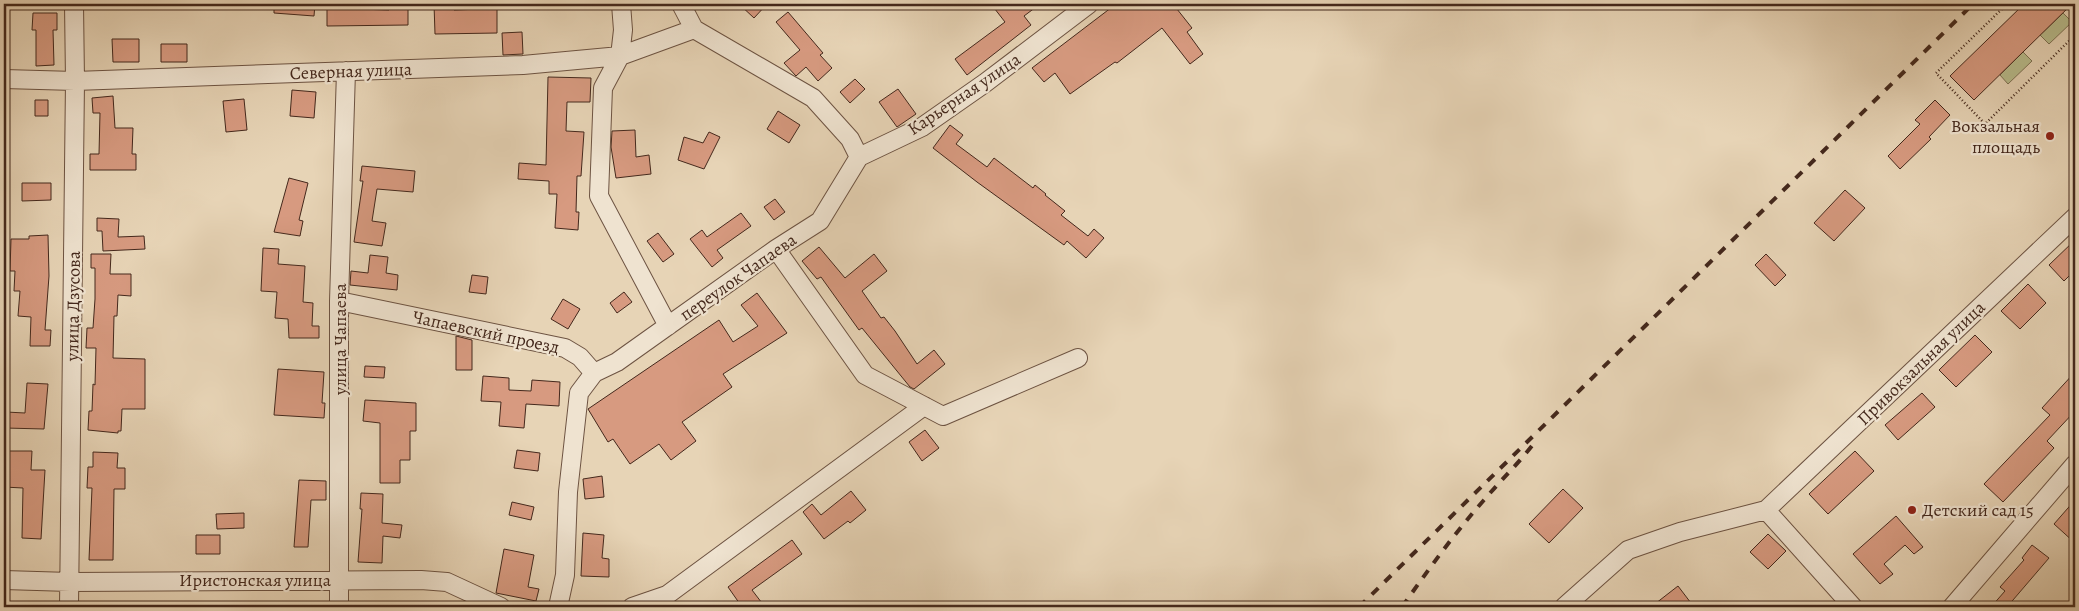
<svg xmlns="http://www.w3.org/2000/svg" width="2079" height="611" font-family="Alegreya,serif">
<rect width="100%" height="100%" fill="#e7d4b6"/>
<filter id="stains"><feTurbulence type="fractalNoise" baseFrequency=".004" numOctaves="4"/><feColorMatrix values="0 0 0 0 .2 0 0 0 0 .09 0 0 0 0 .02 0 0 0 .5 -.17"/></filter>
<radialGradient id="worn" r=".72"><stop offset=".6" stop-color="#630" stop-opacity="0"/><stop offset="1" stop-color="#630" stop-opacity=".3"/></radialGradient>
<path fill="#b8bc8c" stroke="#7e7254" d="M 2063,13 L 2072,22 L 2049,44 L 2040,35 Z
M 2023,52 L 2032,61 L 2008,84 L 2000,75 Z"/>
<path fill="#d79a80" stroke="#44281c" d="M 274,4 L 315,4 L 314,16 L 274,13 Z
M 434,4 L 454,4 L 454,10 L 482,9 L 482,4 L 497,4 L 497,33 L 435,34 Z
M 739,4 L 767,4 L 754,18 Z
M 991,4 L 1040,4 L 1024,16 L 1031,25 L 967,75 L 955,59 L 1005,22 Z
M 1116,4 L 1173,4 L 1192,28 L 1187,32 L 1203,54 L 1190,64 L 1162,28 L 1117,63 L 1115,62 L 1070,94 L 1055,73 L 1044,82 L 1032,68 Z
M 2024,4 L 2072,4 L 1974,100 L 1950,76 Z
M 389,7 L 408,8 L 408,25 L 327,26 L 327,8 L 389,10 Z
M 788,12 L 823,53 L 820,55 L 832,68 L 818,81 L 806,67 L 796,76 L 784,63 L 800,50 L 776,22 Z
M 33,13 L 57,13 L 57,30 L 53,30 L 54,65 L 36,66 L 36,30 L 32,30 Z
M 522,32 L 523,54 L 503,55 L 502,33 Z
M 112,39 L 139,39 L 139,62 L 113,62 Z
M 161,44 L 187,44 L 187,62 L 161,62 Z
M 548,77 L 591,78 L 590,102 L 567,102 L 566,131 L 584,132 L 581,176 L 577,176 L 576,212 L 579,212 L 578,230 L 555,228 L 557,194 L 549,194 L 549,181 L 518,179 L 519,163 L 546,165 Z
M 855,79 L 865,89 L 850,103 L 840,92 Z
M 898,89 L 916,114 L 897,127 L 879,102 Z
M 292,90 L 316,92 L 314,118 L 290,116 Z
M 113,96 L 115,128 L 133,128 L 132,154 L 136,154 L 136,170 L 90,170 L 90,154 L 99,154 L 100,113 L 93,113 L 92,98 Z
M 244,99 L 247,130 L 226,132 L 223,101 Z
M 35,100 L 48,100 L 48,116 L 35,116 Z
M 1935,100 L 1950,115 L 1929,137 L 1931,139 L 1900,169 L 1888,156 L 1920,124 L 1915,120 Z
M 778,111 L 800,125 L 789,143 L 767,129 Z
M 950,125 L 963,135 L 956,144 L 987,167 L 994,158 L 1033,188 L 1035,185 L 1046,194 L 1045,195 L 1065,211 L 1061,215 L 1088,236 L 1094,229 L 1104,238 L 1086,258 L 1067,241 L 1064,245 L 977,182 L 933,148 Z
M 635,130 L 636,157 L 649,155 L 651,174 L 616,178 L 611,147 L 612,131 Z
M 709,132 L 720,137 L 704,169 L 678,160 L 684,137 L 703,143 Z
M 362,166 L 415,171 L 413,192 L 377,189 L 372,221 L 386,223 L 382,246 L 354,242 L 363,181 L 360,181 Z
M 289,178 L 308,183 L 299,220 L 303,221 L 300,236 L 274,232 Z
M 22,183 L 51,183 L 51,200 L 22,201 Z
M 1845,190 L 1865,208 L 1834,241 L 1814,223 Z
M 775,199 L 785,212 L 774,220 L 764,207 Z
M 741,213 L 751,226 L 717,250 L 723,258 L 712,267 L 690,239 L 702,230 L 707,237 Z
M 97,218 L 119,219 L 118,237 L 144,236 L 145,249 L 103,251 L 102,231 L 97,231 Z
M 658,233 L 674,254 L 663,262 L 647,241 Z
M 48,235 L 49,276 L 45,330 L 51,330 L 50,346 L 30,346 L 31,317 L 18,316 L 20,291 L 14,291 L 15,271 L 10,271 L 11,239 L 29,239 L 29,236 Z
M 2075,240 L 2075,270 L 2064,281 L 2049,265 Z
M 819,247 L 845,278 L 874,254 L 887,271 L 862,291 L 881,318 L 884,317 L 895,331 L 917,364 L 934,350 L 945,364 L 914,389 L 910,387 L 862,328 L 859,330 L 821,277 L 817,279 L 802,261 Z
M 263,248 L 279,249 L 278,264 L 305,266 L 303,302 L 313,303 L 312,326 L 319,326 L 319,338 L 289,338 L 288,319 L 275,318 L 277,292 L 261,291 Z
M 91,254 L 111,254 L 110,274 L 131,274 L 131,296 L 118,295 L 117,316 L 114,316 L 113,358 L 145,359 L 145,409 L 122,409 L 121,431 L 118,431 L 118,433 L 88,430 L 89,411 L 92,411 L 93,384 L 95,385 L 96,348 L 86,348 L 87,328 L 93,328 L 95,299 L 95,268 L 91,268 Z
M 1766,254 L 1786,275 L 1775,286 L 1755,265 Z
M 370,255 L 388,257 L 386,273 L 398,275 L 397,290 L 350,285 L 351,271 L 368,273 Z
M 472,275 L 488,277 L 486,294 L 469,292 Z
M 2028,284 L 2046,303 L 2020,329 L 2001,311 Z
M 624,292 L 632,302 L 617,313 L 610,303 Z
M 757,293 L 787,333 L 723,374 L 732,387 L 682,422 L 696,441 L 671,460 L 659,444 L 630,464 L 613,439 L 608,442 L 588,409 L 719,320 L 733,342 L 758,326 L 741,305 Z
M 563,299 L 580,309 L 568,329 L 551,319 Z
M 1975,335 L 1992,352 L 1956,387 L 1939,370 Z
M 456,336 L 472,340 L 472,370 L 456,370 Z
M 365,366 L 385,367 L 384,378 L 364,377 Z
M 278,369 L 324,372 L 322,403 L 325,403 L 324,418 L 274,415 Z
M 2075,372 L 2075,411 L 2047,441 L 2054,448 L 2003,502 L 1984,484 L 2050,415 L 2042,408 Z
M 483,376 L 509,378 L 509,390 L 531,391 L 532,380 L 560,382 L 559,406 L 526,404 L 524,428 L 499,426 L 501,402 L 481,401 Z
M 27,383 L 48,384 L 44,429 L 5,428 L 6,412 L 25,413 Z
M 1922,393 L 1935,407 L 1898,440 L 1885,425 Z
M 365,400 L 416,403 L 416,431 L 410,431 L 410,460 L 400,460 L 400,483 L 380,483 L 380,423 L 363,421 Z
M 925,430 L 939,448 L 922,461 L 909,442 Z
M 517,450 L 540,453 L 538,471 L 514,468 Z
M 9,451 L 32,451 L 31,470 L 45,470 L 41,539 L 22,538 L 23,488 L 4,487 L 4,470 L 8,470 Z
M 1855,451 L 1874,471 L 1828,514 L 1809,494 Z
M 93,452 L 118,453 L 117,468 L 125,468 L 125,489 L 114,489 L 113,560 L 89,560 L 92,488 L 87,488 L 88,467 L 93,467 Z
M 602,476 L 604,497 L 585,499 L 583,479 Z
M 299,480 L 326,481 L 326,500 L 311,500 L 308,547 L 294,547 Z
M 1563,489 L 1583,508 L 1549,543 L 1529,524 Z
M 851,491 L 866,510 L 850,523 L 848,521 L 824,539 L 803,512 L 812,504 L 821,515 Z
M 361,493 L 383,494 L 382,523 L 402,525 L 400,538 L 383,536 L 382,563 L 358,562 L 362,509 L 360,509 Z
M 2075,500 L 2075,543 L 2054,524 Z
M 512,502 L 534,507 L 531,520 L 509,515 Z
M 244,513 L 244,528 L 217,529 L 216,514 Z
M 1896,516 L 1923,547 L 1914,554 L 1905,545 L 1884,564 L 1893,574 L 1880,584 L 1853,554 Z
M 583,533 L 604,535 L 602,558 L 609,559 L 609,577 L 581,576 Z
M 1768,534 L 1786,551 L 1768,569 L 1750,552 Z
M 196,535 L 220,535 L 220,554 L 196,554 Z
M 792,540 L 802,554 L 752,590 L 765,607 L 742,607 L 728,587 Z
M 2032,545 L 2049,558 L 2007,607 L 1991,607 L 2005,591 L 2000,587 L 2024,560 L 2022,558 Z
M 504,549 L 534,555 L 528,587 L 539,589 L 536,601 L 496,593 Z
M 1678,586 L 1694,607 L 1651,607 Z"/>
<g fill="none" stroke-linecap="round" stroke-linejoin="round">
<g stroke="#6d5342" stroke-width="20">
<path id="minor" d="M 621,4 L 623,30 L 620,56 L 603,88 L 599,196 L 668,326
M 681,4 L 694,29 L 813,98 L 850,139 L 859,157 L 922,127 L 985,83 L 1089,4
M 4,79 L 75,81 L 523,65 L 620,56 L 694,29
M 776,249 L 865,375 L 943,416 L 1078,358
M 339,301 L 565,348 L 580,357 L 594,373 L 579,393 L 568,492 L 565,575 L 558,607
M 594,373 L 617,362 L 776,249 L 820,221 L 859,157
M 4,580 L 70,582 L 421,580 L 447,582 L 501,607
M 69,607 L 75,81 L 74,4
M 339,607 L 339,301 L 346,71
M 632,607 L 667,595 L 924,406
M 1564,607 L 1628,550 L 1680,532 L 1766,510
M 1853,607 L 1766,510 L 2075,217
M 1952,607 L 2075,464"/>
</g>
<path stroke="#44281c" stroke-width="2.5" stroke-dasharray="1 2.5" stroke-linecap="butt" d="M 2007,4 L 1936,73 L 1985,124 L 2075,35"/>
<use href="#minor" stroke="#efe3d0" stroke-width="18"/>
<path stroke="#44281c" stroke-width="4" stroke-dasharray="9 9" stroke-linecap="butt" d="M 1359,607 L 1973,4
M 1402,607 C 1428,570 1454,534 1484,500 C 1501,480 1519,463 1535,442"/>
</g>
<g fill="#8f2418" stroke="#efe3d0" stroke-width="2">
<circle cx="2050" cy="136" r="5"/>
<circle cx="1912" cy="510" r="5"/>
</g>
<g text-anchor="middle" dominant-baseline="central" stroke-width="4.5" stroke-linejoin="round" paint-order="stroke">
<g font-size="18" fill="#44281c" stroke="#efe3d0">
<text transform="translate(351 71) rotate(-2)">Северная улица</text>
<text transform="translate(964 94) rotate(-34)">Карьерная улица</text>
<text transform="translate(738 277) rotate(-35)">переулок Чапаева</text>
<text transform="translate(73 306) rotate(-89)">улица Дзусова</text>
<text transform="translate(486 332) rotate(12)">Чапаевский проезд</text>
<text transform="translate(340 339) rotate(-90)">улица Чапаева</text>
<text transform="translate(1921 363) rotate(-44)">Привокзальная улица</text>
<text x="255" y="580">Иристонская улица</text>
</g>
<g font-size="18" fill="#44281c" stroke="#efe3d0" text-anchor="end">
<text x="2040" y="126">Вокзальная<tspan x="2040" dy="21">площадь</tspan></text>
<text x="1922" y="510" text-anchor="start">Детский сад 15</text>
</g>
</g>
<rect width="2079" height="611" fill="none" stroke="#e7d4b6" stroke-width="20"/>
<rect x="5" y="5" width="2069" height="601" fill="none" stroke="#44281c" stroke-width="2.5"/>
<rect x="10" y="10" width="2059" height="591" fill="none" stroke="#44281c"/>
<rect width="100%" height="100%" filter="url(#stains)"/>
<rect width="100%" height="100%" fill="url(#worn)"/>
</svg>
